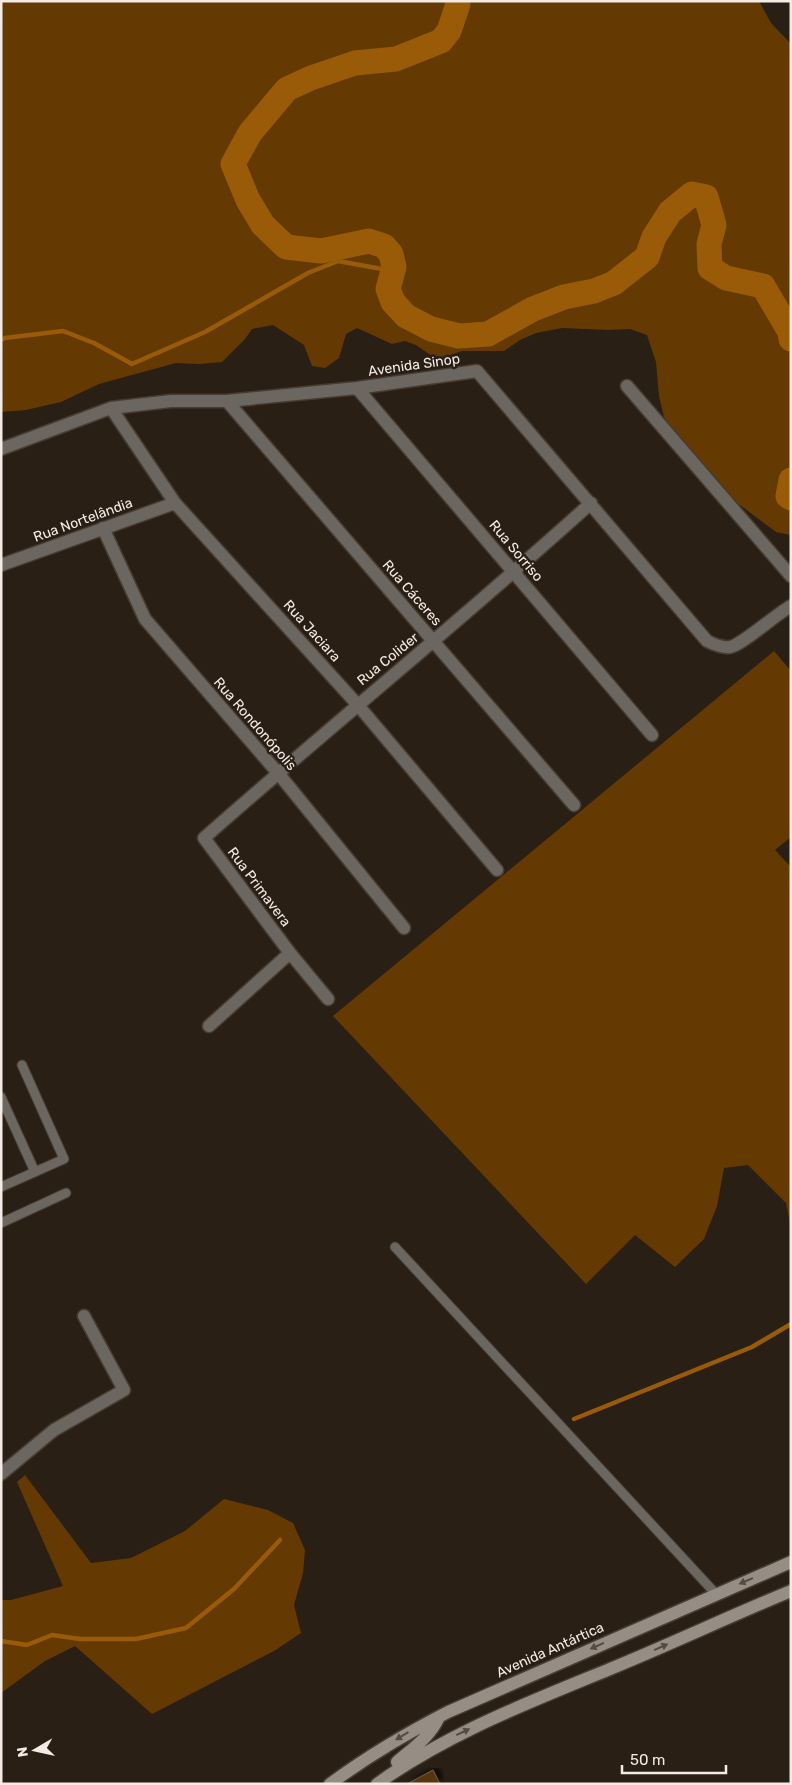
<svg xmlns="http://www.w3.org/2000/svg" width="792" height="1785" font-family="Rubik,sans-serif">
<defs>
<filter id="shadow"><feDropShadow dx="4.5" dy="-4.5" stdDeviation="2.5" flood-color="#0009"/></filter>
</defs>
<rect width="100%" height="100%" fill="#2a1f15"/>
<path fill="#643a02" d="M 1,1 L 759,1 L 771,23 L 791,44 L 791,535 L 776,532 L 728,496 L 676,435 L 664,417 L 659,396 L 656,362 L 647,335 L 630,329 L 608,330 L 562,328 L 536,333 L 520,340 L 504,351 L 462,351 L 445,357 L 432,356 L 416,345 L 405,341 L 392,344 L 357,328 L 346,334 L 339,358 L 325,368 L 312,366 L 304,345 L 273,325 L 252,329 L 245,339 L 222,362 L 199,364 L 176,363 L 99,384 L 61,402 L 26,410 L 1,412 Z
M 774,651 L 791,671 L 791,837 L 775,850 L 791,867 L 791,1227 L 786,1203 L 748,1165 L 724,1168 L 717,1206 L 704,1239 L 675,1267 L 635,1235 L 586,1284 L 333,1016 Z
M 25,1475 L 91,1563 L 131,1558 L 185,1531 L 224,1499 L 268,1510 L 293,1523 L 305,1550 L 303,1573 L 294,1605 L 301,1633 L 274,1651 L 152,1714 L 75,1646 L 45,1661 L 1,1693 L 1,1600 L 11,1600 L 63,1586 L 17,1482 Z"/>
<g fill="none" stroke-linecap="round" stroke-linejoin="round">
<path stroke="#995b07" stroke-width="4.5" d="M 1,340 L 5,338 L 63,331 L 94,343 L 132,364 L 205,332 L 308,273 L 338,261 L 393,271
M 574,1419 L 752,1347 L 791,1324
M 1,1641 L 27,1645 L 52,1635 L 80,1639 L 136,1639 L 186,1628 L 234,1589 L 280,1540"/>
<path stroke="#995b07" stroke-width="25" d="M 457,1 L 458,4 L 449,31 L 441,41 L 396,59 L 355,63 L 311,78 L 287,89 L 250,133 L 233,164 L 248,200 L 263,225 L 286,247 L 321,251 L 369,241 L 384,246 L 391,254 L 394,267 L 388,289 L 393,302 L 406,316 L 431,329 L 459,336 L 488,334 L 533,309 L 564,297 L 594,291 L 614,283 L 647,257 L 654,237 L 670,212 L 692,194 L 706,197 L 714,225 L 709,244 L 710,268 L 726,278 L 763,286 L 790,332 L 791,339
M 791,480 L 788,496 L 791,498"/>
</g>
<path fill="#583610" stroke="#685c51" filter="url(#shadow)" d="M 433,1770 L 440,1784 L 407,1784 Z"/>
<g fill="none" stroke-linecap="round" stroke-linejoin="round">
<g stroke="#463c32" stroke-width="11">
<path id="lane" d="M 1,1097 L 35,1172
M 1,1187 L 64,1159 L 22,1065
M 1,1223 L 66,1193
M 395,1247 L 716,1594"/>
</g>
<g stroke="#463c32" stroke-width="15">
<path id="street" d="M 627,386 L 791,576
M 357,388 L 652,735
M 227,401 L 574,805
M 111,408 L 175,503 L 357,704 L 497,870
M 1,449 L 111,408 L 171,401 L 227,401 L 357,388 L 477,371 L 707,641 C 715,645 722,648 730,647 C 742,645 776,614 791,606
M 103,528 L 145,619 L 278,773 L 404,928
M 1,565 L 175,503
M 328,999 L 290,953 L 204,838 C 332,725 464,618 591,503
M 209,1026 L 290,953
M 1,1474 L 54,1430 L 124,1390 L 84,1316"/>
</g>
<g stroke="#463c32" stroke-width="15">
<path id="secondary" d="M 397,1762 C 413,1748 430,1737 439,1717
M 330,1784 C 368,1756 407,1733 448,1712 L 791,1562
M 377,1784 C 448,1733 530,1702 610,1669 C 671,1644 730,1616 791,1591"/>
</g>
<use href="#lane" stroke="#6c6661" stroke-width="9"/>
<use href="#street" stroke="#6c6661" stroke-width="12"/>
<use href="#secondary" stroke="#968d85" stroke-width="12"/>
</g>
<defs><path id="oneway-solid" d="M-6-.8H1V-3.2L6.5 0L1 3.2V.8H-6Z" transform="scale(1.25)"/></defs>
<g fill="#554b42">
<use href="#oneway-solid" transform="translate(746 1581) rotate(157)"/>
<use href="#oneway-solid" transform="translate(597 1646) rotate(156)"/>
<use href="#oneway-solid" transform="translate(661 1647) rotate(-24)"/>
<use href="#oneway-solid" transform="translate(463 1732) rotate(-25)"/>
<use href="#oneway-solid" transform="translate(402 1736) rotate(149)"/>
</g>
<g text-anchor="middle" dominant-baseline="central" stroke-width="5" stroke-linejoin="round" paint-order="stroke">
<g font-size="14" fill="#f3ebe5" stroke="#2a1f15">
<text transform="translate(414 365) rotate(-8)">Avenida Sinop</text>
<text transform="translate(83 520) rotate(-20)">Rua Nortelândia</text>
<text transform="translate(516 551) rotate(50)">Rua Sorriso</text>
<text transform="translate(412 593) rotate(49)">Rua Cáceres</text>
<text transform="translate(312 631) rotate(48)">Rua Jaciara</text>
<text transform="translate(388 659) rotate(-39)">Rua Colider</text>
<text transform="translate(255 724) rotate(49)">Rua Rondonópolis</text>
<text transform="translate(259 887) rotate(53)">Rua Primavera</text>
<text transform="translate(550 1650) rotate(-24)">Avenida Antártica</text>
</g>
</g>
<rect width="792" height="1785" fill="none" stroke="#f3ebe5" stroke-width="5"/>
<g transform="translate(35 1750) rotate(261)" stroke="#2a1f15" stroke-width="4" paint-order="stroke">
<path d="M0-4L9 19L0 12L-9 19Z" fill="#f3ebe5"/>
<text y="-8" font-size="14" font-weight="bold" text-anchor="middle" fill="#f3ebe5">N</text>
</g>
<path d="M622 1765v8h104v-8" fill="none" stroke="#f3ebe5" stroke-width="2.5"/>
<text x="630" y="1765" font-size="15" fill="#f3ebe5" stroke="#2a1f15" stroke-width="4" paint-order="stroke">50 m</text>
</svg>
